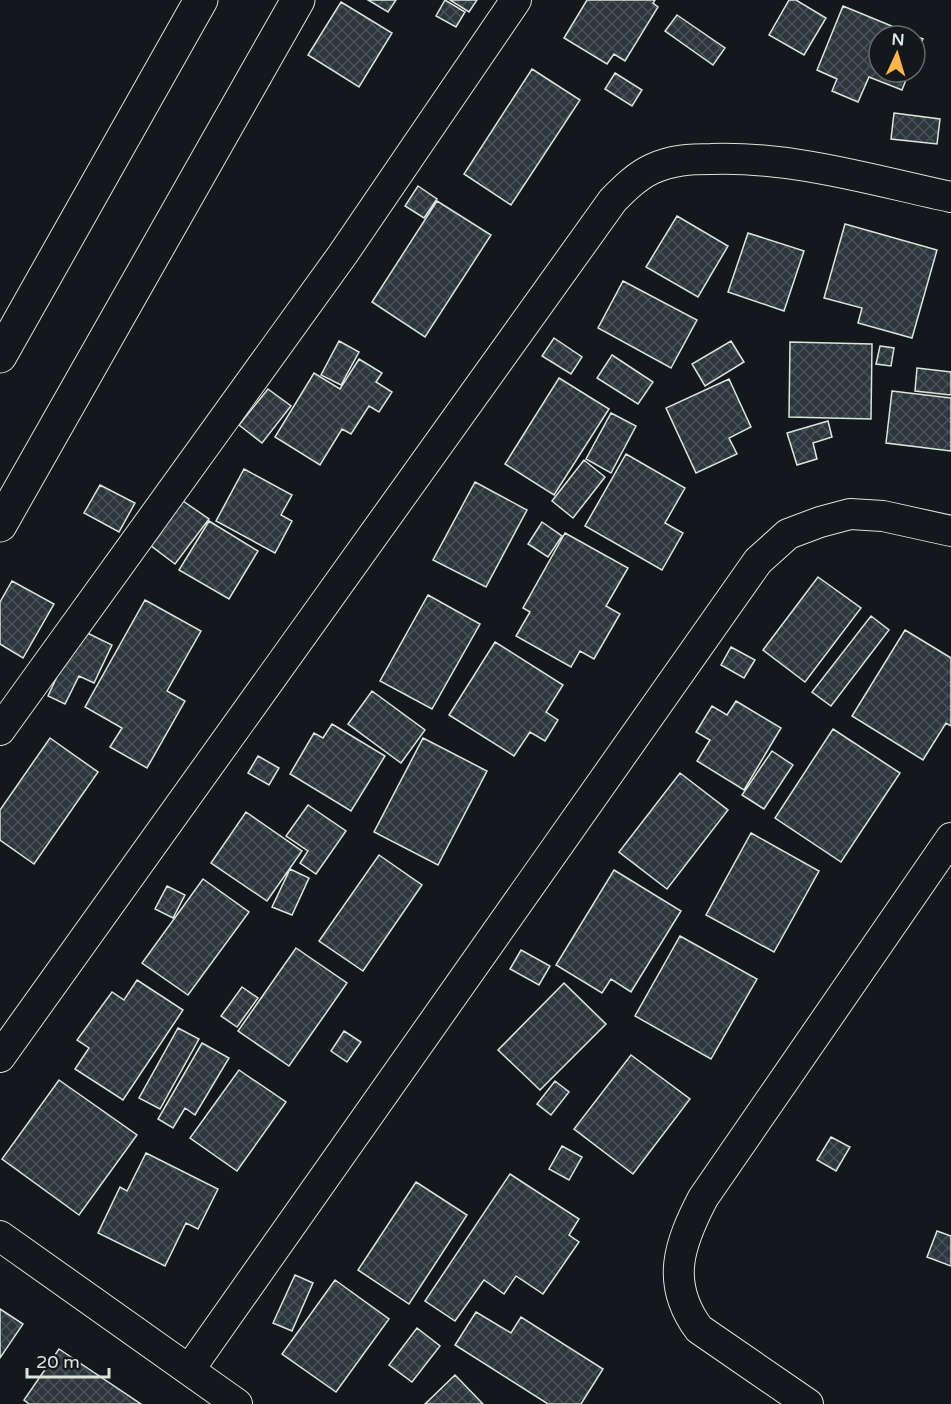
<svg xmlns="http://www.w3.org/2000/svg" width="951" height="1404" font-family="'Varela Round',sans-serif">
<defs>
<pattern id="building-cross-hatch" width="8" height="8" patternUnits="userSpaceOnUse" patternTransform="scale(1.5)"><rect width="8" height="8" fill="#2c363c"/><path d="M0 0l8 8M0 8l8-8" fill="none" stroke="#4a5358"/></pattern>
</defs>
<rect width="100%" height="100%" fill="#14181c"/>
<path fill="url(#building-cross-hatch)" stroke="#d8e6dc" stroke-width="1.5" d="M 368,0 L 396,0 L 388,12 Z
M 445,0 L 465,12 L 456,27 L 436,16 Z
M 450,0 L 477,0 L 469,12 Z
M 587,0 L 655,0 L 653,3 L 658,7 L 625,61 L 614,54 L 607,64 L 564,38 Z
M 789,0 L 796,0 L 826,18 L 804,55 L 769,35 Z
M 341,2 L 392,33 L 359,87 L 308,55 Z
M 843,6 L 923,39 L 915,59 L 915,36 L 879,36 L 879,72 L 909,72 L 902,90 L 869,77 L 858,102 L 832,91 L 837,79 L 817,70 Z
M 677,15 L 725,48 L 713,65 L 665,31 Z
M 532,69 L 580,100 L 511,205 L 464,174 Z
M 615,73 L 642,90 L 632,106 L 605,89 Z
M 894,113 L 940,119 L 937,144 L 891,139 Z
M 418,186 L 437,199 L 424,218 L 405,206 Z
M 437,201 L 491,235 L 425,337 L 372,302 Z
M 677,216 L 728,246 L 698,297 L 646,267 Z
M 845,224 L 937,250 L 912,338 L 858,323 L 862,308 L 824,298 Z
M 748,233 L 804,251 L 784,311 L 728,292 Z
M 623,281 L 697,320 L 671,368 L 598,328 Z
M 554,338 L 582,357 L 571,374 L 542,356 Z
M 339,341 L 359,352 L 341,385 L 321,375 Z
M 731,341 L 744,362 L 705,386 L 692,364 Z
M 790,342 L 872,344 L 871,419 L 789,417 Z
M 880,346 L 894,348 L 891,366 L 876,364 Z
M 612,355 L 653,382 L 638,404 L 597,378 Z
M 359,359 L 382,373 L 376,382 L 392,392 L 379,412 L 369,406 L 351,434 L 342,429 L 320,465 L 275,437 L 314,373 L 340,389 Z
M 917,368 L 951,372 L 951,395 L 915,391 Z
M 559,378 L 609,409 L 554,495 L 505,464 Z
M 729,379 L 751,427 L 729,438 L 737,454 L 696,473 L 666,408 Z
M 268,389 L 291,406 L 262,443 L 239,425 Z
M 892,391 L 951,398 L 951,451 L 886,443 Z
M 611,413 L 636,426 L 611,473 L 586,459 Z
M 828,421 L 832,437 L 813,443 L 817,459 L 797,465 L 787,433 Z
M 626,454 L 685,488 L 665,523 L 683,533 L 662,570 L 585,526 Z
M 584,460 L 605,477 L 573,518 L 552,501 Z
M 244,469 L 292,495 L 281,515 L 292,521 L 275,553 L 216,521 Z
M 475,482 L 527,510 L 486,587 L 433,560 Z
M 100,485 L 135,503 L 119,532 L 84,513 Z
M 183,501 L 209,519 L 175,564 L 150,545 Z
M 209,521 L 258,551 L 229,599 L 179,570 Z
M 542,522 L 562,536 L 548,557 L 528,544 Z
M 565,533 L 628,568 L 606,606 L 620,614 L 594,659 L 580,651 L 571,667 L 516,636 L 530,612 L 523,608 Z
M 818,577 L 861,608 L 805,682 L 763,650 Z
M 12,581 L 54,604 L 23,658 L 0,644 L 0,602 Z
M 428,595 L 480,624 L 432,709 L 380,681 Z
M 145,600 L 201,631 L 167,691 L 185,701 L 147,768 L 110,747 L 122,728 L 85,707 Z
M 871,616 L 889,630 L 831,706 L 812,692 Z
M 79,629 L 112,645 L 94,683 L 79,676 L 65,704 L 48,696 Z
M 905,630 L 951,658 L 951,726 L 946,723 L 923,760 L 852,716 Z
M 495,642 L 563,685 L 546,712 L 558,720 L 545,741 L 530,732 L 514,756 L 449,715 Z
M 731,647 L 755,660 L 744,678 L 721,665 Z
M 372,691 L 425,730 L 401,763 L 348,724 Z
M 736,701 L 781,728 L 744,790 L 697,761 L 710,740 L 696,732 L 712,706 L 727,715 Z
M 332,724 L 385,756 L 351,811 L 290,774 L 314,733 L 323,738 Z
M 833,729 L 900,773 L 841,862 L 775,818 Z
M 50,738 L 98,772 L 34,864 L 0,840 L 0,810 Z
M 423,738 L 487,771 L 438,865 L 374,832 Z
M 772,751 L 793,765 L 764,809 L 742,795 Z
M 258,756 L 279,768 L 269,785 L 248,773 Z
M 680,773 L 728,810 L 667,889 L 619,852 Z
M 308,805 L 346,831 L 316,874 L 300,863 L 308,851 L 286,836 Z
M 246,812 L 302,851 L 267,901 L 211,863 Z
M 751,833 L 819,871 L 774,952 L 706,915 Z
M 379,855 L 422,885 L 363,971 L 319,941 Z
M 290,869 L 309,878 L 292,915 L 272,907 Z
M 614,870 L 681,911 L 631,992 L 611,979 L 602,993 L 556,965 Z
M 203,879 L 249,912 L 188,995 L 142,963 Z
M 167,886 L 185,895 L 173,918 L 155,909 Z
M 680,936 L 757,979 L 711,1059 L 635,1016 Z
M 296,948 L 347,983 L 289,1066 L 238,1031 Z
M 521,950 L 550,966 L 539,985 L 510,969 Z
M 137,980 L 183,1010 L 123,1100 L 75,1069 L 89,1048 L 77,1040 L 112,992 L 124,1000 Z
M 564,983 L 606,1024 L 540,1090 L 498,1050 Z
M 242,987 L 258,998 L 237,1027 L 221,1016 Z
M 178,1028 L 199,1039 L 160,1109 L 139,1098 Z
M 344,1031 L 361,1042 L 347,1062 L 331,1051 Z
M 202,1043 L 229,1058 L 195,1115 L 185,1108 L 173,1128 L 158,1119 Z
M 631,1055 L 690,1099 L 633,1174 L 574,1129 Z
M 239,1070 L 286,1102 L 237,1171 L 190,1138 Z
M 59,1080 L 137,1135 L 79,1215 L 2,1159 Z
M 555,1081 L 569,1092 L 551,1115 L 537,1104 Z
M 831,1137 L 850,1147 L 836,1171 L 817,1160 Z
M 562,1146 L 582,1157 L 569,1180 L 549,1169 Z
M 146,1153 L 218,1189 L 198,1229 L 186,1223 L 165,1266 L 98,1233 L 120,1187 L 127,1191 Z
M 510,1174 L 579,1219 L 569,1235 L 579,1242 L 543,1294 L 516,1276 L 504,1294 L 484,1280 L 455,1321 L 425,1301 Z
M 416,1182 L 467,1215 L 409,1304 L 358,1270 Z
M 937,1231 L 951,1236 L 951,1266 L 927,1257 Z
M 295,1275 L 313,1283 L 292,1331 L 273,1323 Z
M 335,1280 L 389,1319 L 336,1392 L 282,1354 Z
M 0,1309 L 23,1324 L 0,1358 Z
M 476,1312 L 511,1333 L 521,1317 L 603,1369 L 581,1404 L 548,1404 L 455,1345 Z
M 417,1328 L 440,1346 L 412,1382 L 389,1365 Z
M 59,1349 L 141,1404 L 29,1404 L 24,1400 Z
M 455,1375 L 483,1404 L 425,1404 Z"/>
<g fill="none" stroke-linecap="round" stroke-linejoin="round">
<g stroke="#d8e6dc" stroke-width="32">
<path id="minor" d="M 0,730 L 343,254 L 516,0
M 0,1057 L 613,200 C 625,188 637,176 652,169 C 671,160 691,159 711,159 C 792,156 872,180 951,197
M 0,1236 L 237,1404
M 189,1370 L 758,561 L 788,534 L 820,522 L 850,514 L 883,516 L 951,531
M 808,1404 L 699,1329 C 665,1283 679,1244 703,1198 L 951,838"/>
</g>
<g stroke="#d8e6dc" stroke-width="35">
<path id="major" d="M 0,356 L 201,0
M 0,525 L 298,0"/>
</g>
<use href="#minor" stroke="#14181c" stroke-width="30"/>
<use href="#major" stroke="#14181c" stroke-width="33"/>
</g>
<g transform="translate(897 54) rotate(4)"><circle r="28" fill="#14181c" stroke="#626a69" stroke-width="1.5"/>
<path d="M0-4.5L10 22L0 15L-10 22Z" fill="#ffb74d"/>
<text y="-9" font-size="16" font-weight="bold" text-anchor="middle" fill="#d8e6dc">N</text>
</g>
<path d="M27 1368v9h82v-9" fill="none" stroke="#d8e6dc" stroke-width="3"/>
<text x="36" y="1368" font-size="18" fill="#d8e6dc" stroke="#14181c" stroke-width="4.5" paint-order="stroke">20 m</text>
</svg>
